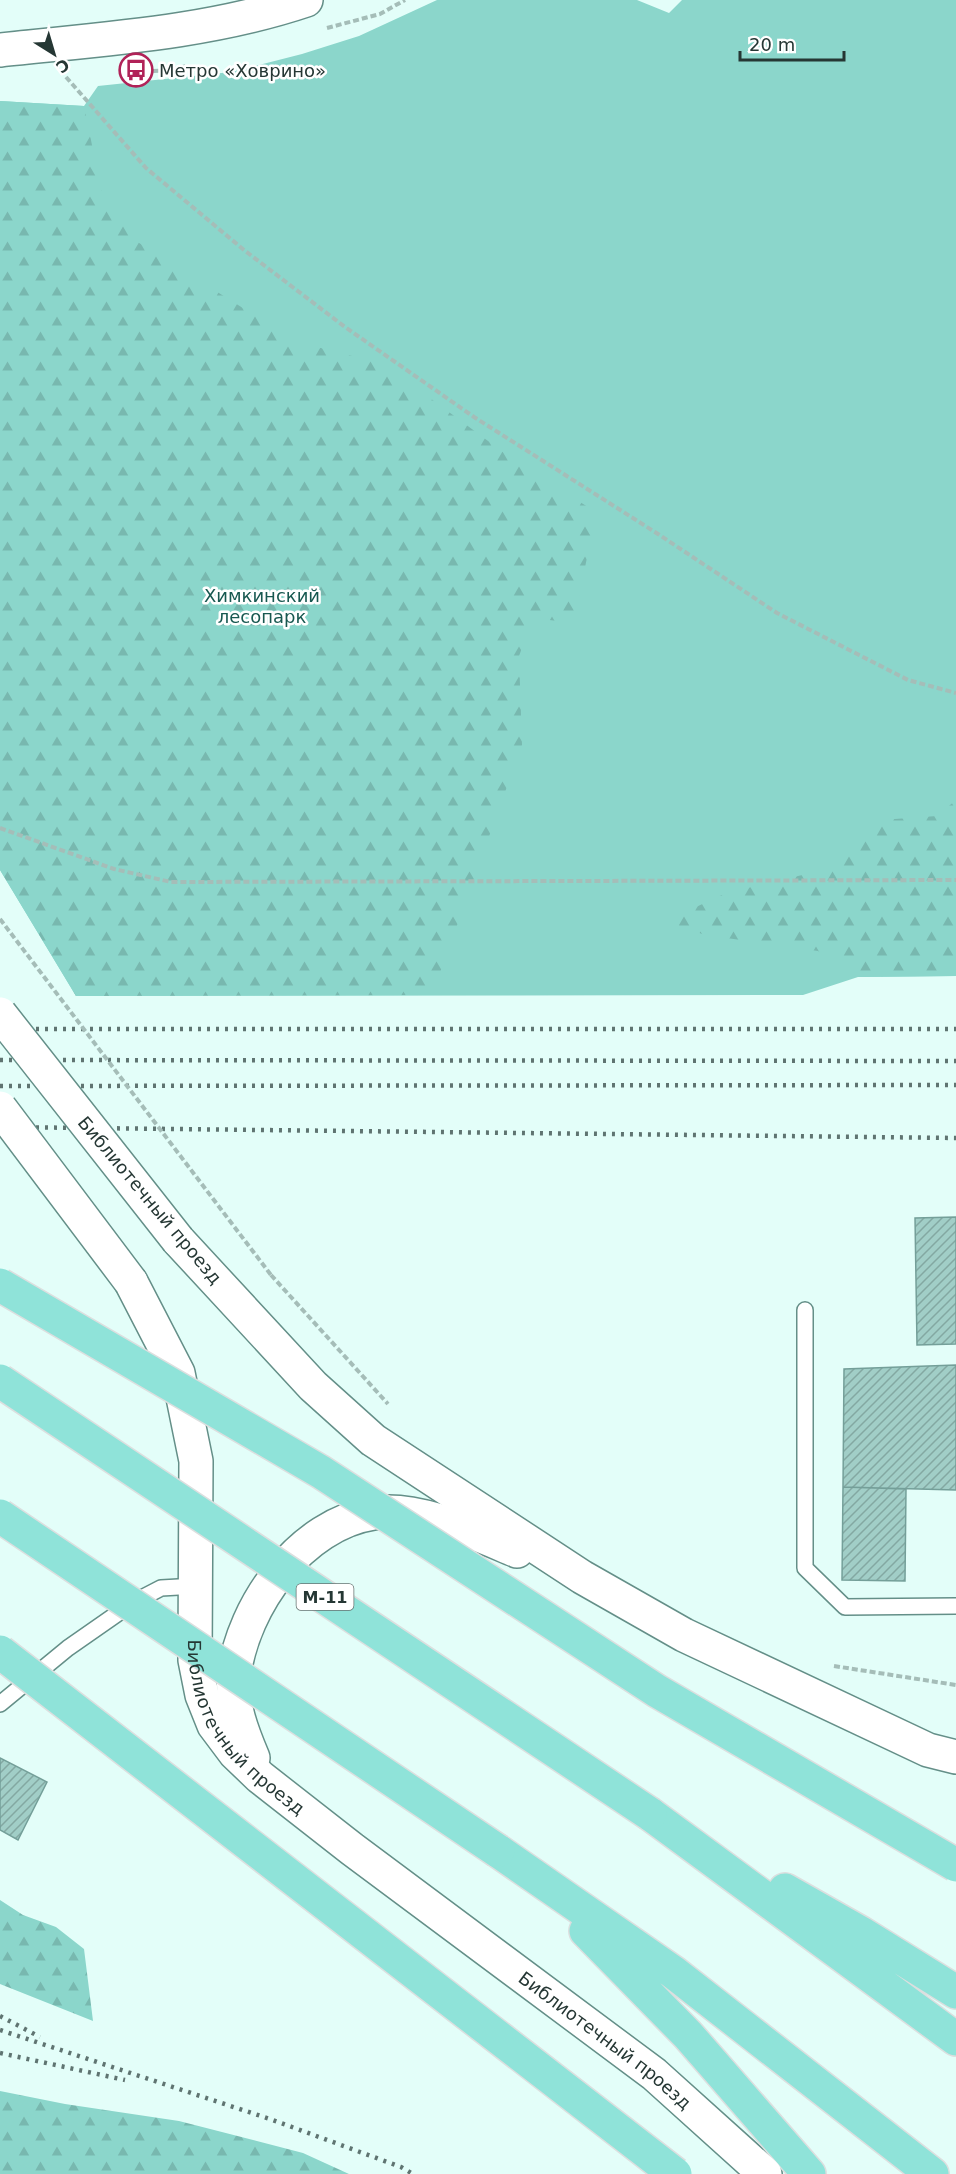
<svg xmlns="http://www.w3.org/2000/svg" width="956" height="2174" font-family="'DejaVu Sans',sans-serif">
<defs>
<pattern id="forest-firs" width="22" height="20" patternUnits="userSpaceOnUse" patternTransform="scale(1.5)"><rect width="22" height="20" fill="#8bd6cb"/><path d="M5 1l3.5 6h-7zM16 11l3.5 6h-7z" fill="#78b8af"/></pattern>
<pattern id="building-hatch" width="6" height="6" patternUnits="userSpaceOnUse" patternTransform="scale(1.5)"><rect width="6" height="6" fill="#a1cec7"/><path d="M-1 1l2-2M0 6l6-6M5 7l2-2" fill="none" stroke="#83a8a2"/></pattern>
</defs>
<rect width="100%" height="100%" fill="#e3fef9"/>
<path fill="#8bd6cb" d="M 437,0 L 637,0 L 669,13 L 682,0 L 956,0 L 956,976 L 858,977 L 803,995 L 76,996 L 0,870 L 0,101 L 84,106 L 98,86 L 231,72 L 302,54 L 359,36 Z"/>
<path fill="url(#forest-firs)" d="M 0,101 L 84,106 L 102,194 L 136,241 L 297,342 L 384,364 L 522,466 L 596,512 L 574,623 L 533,618 L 519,656 L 522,745 L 432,995 L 76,996 L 0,870 Z
M 956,800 L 956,976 L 858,977 L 818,951 L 705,935 L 666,921 L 726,893 L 815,872 L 881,820 L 937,816 Z
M 0,1900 L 23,1915 L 56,1927 L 84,1949 L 93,2021 L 0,1984 Z
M 0,2091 L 65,2104 L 179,2121 L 303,2153 L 349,2174 L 0,2174 Z"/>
<path fill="url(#building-hatch)" stroke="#749f99" stroke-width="1.5" d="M 956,1217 L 956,1344 L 917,1345 L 915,1218 Z
M 956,1365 L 956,1490 L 843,1487 L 844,1369 Z
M 843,1487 L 906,1489 L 905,1581 L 842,1580 Z
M 0,1758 L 47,1782 L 18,1840 L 0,1830 Z"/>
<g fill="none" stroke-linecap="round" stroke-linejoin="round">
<g stroke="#648f88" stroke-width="18">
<path id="service" d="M 805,1310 L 805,1568 L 845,1607 L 956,1606
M 0,1704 L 68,1648 L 134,1602 L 161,1588 L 196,1586"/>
</g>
<g stroke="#648f88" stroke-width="36">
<path id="tertiary" d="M 0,50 C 102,39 208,33 306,0"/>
</g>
<g stroke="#648f88" stroke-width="36">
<g id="secondary">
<path d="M 178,1240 L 313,1386 L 373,1440 L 582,1577 L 684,1635 L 928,1750 L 956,1757"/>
<path id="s1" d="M 131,1282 L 178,1373 L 196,1461 L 195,1660 L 202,1695 L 214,1725 L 235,1753 L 260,1777 L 352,1849 L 654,2074 L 765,2174"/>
<path d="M 253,1758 C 242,1732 231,1704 234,1675 C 243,1605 301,1524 374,1513 C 418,1506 476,1534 517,1551"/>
</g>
</g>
<g stroke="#dcdfdf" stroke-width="36">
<path id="primary" d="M 650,1814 L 956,2039
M 498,1851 L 673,1972 L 932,2174
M 785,1890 L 861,1933 L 956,1992
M 586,1931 L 688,2035 L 809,2174"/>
</g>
<path stroke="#a5bdb8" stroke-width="4" stroke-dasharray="6 3" stroke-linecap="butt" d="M 327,28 L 380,14 L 405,0
M 153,71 L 170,70 L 186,66
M 66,77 L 146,168 L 244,250 L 345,327 L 474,417 L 658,534 L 777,613 L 908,680 L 956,693
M 0,828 L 114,869 L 171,882 L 956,880
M 271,1275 L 388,1404
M 834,1666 L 956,1685"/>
<use href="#service" stroke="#fff" stroke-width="15"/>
<use href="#tertiary" stroke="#fff" stroke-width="33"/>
<use href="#secondary" stroke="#fff" stroke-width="33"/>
<use href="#primary" stroke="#8fe3d9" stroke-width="33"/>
<path stroke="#5f7471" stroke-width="4.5" stroke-dasharray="3 6" stroke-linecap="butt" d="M 0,1029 L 956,1029
M 0,1060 L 956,1061
M 0,1086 L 956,1085
M 0,1127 L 956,1138
M 0,2016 L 40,2037
M 0,2030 L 270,2119 L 401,2167 L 413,2174
M 0,2053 L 125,2080"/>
<g stroke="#648f88" stroke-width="36" stroke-linecap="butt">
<path id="secondary-bridge" d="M 0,1014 L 178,1240
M 0,1108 L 131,1282"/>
</g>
<g stroke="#dcdfdf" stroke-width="36" stroke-linecap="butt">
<path id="primary-bridge" d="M 0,1285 L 321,1472 L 657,1691 L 956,1865
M 0,1381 L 650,1814
M 0,1516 L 498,1851
M 0,1652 L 675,2174"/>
</g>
<path stroke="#a5bdb8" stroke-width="4" stroke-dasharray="6 3" stroke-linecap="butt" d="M 0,919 L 271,1275"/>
<use href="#secondary-bridge" stroke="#fff" stroke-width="33"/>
<use href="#primary-bridge" stroke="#8fe3d9" stroke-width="33"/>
</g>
<defs>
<g id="bus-ring" transform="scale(1.725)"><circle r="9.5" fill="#fff" stroke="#b12258" stroke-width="1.5"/><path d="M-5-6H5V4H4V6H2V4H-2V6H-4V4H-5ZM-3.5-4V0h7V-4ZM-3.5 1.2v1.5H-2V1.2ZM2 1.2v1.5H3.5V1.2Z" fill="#b12258"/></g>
</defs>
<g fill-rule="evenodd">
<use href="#bus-ring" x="136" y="70"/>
</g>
<g text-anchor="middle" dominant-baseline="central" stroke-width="5" stroke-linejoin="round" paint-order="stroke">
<rect fill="#fff" stroke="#667371" stroke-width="1.5" x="296.5" y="1584" width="57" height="26" rx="4.5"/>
<g font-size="16" font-weight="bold" fill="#253734">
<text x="325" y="1597">М-11</text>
</g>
<g font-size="18" fill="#253734" stroke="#fff" text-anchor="start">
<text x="159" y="70">Метро «Ховрино»</text>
</g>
<g font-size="18" fill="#175850" stroke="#fff">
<text x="262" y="595">Химкинский<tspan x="262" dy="21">лесопарк</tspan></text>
</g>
<g font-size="18" fill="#253734" stroke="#fff">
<text transform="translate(150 1200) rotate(50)">Библиотечный проезд</text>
<text stroke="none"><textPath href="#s1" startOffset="477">Библиотечный проезд</textPath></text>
<text stroke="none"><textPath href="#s1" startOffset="963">Библиотечный проезд</textPath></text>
</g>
</g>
<g transform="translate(54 54) rotate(143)" stroke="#ffffff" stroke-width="4.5" paint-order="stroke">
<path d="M0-4.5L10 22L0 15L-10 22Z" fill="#253734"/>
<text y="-9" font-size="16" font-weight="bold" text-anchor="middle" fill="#253734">С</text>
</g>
<path d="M740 51v9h104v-9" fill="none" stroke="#253734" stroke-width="3"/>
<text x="749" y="51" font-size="18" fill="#253734" stroke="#ffffff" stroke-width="4.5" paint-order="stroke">20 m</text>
</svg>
